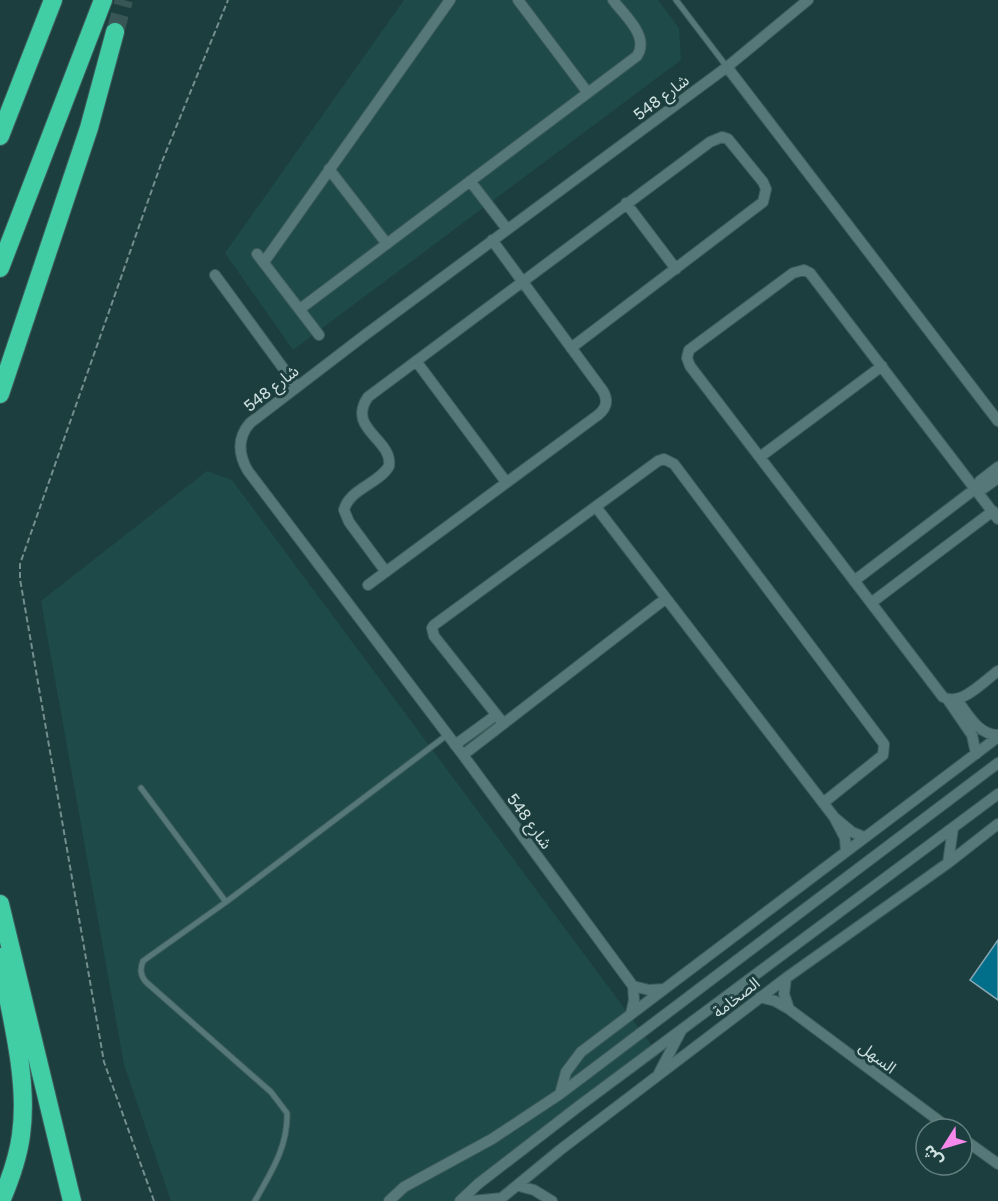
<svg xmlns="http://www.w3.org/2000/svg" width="998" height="1201" font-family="'Golos Text','Noto Sans Arabic',sans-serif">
<rect width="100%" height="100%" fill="#1d3e3e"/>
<path fill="#1e4a4a" d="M 404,0 L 658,0 L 679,28 L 681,60 L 293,350 L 225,253 Z
M 207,471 L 232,480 L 659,1055 L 460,1201 L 171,1201 L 124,1065 L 41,601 Z"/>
<path fill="#016e8a" stroke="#89a8b4" stroke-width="1.5" d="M 998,940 L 998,1000 L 970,980 Z"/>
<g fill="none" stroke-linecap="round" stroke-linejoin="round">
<path stroke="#385656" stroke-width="18" stroke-dasharray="18 9" stroke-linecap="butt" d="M 115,32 L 124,0"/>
<g stroke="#3f5d5d" stroke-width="7">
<path id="service" d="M 676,0 L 727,67
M 141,788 L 226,902
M 255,1201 C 271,1172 288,1147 287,1113 L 271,1092 L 146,982 C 140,975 140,969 143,961 L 226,902 L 447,735"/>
</g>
<g stroke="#3f5d5d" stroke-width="12">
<path id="minor" d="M 518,0 L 588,93
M 727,67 L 998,421
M 329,169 L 387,244
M 470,181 L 507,229
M 626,203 L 676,269
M 257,254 L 319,335
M 264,262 L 450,0
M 215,275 L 297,387
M 300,309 L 637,56 C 650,36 624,15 613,0
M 416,361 L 506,482
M 760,457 L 882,366
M 975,489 L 984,488 L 998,478
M 596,507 L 834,817 L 845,838 L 846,851
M 998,519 L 810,273 L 804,270 L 793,273 L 689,350 L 687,358 L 690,366 L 943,697 C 961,707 984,681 998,671
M 386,572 L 349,522 L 344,510 C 349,489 379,484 389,466 C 393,439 346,429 368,397 L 710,142 L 722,137 L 728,139 L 763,182 L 766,189 L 763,202 L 571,348
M 854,581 L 975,489 L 980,481 L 998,467
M 368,585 L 598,415 C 607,408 608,400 603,391 L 492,240
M 871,603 L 993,511
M 948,700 L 972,735 L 976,754
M 957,700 C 968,714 978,735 998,735
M 503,723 L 434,636 L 432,628 L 434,625 L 658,461 L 664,459 L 674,464 L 884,744 L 883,755 L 823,803
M 455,745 L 496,715
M 463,755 L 665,599
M 834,817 L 852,832 L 864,837
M 948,863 L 953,828
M 786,978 L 784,994 L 789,1009
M 633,986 L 649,990 L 664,989
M 760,997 L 775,1001 L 789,1009 L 950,1129
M 631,1014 L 634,1000 L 633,986 L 463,755 L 248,471 C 238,454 237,438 250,423 L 365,335 L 727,67 L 808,0
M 659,1073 L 681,1031
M 560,1094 L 566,1072 L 581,1052 L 998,737
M 962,1138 L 998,1164
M 519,1186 L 534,1190 L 552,1201
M 389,1201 L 404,1187 L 492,1139 L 560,1094 L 998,763
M 460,1201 L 478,1184 L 579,1106 L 998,794
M 472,1201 L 502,1198
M 498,1201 L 560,1150 L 786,978 L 948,863 L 998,824"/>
</g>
<g stroke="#3f5d5d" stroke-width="20">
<path id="motorway" d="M 0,136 L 53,0
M 0,268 L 103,0
M 0,394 L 89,128 L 115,32
M 0,904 L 72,1201
M 0,957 C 10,1013 29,1079 21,1135 C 18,1158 10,1180 1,1201"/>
</g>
<path stroke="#748d8d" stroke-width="2" stroke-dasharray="6 3" stroke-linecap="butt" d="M 154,1201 L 104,1062 L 20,579 L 20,564 L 161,164 L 228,0"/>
<use href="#service" stroke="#567878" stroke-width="5"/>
<use href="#minor" stroke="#567878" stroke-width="10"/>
<use href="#motorway" stroke="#41cea5" stroke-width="18"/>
</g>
<g text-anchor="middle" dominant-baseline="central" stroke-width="6" stroke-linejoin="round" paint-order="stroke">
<g font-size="16" fill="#cee0e0" stroke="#1d3e3e">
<text transform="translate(661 97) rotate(-37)">شارع 548</text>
<text transform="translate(271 388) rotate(-38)">شارع 548</text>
<text transform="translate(530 821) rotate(54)">شارع 548</text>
<text transform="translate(736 997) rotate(-38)">الصخامة</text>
<text transform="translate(878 1057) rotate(37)">السهل</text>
</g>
</g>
<g transform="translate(944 1147) rotate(233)"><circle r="28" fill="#1d3e3e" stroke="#647f7f" stroke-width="1.5"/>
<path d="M0-4.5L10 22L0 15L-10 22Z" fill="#f688ec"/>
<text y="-9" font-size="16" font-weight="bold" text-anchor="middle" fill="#cee0e0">ش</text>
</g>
</svg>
